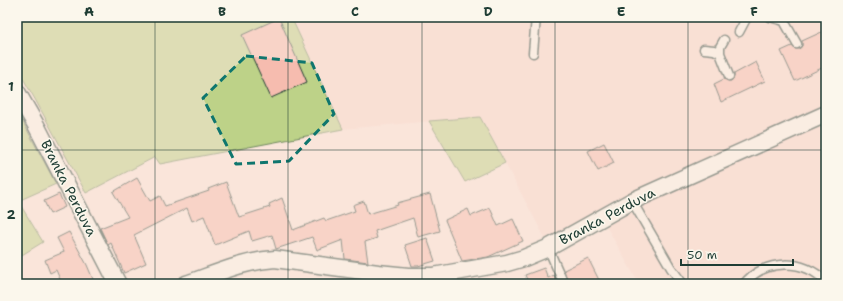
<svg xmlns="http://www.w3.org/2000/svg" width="843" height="301" font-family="'Shantell Sans',sans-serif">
<rect width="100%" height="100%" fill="#fae5da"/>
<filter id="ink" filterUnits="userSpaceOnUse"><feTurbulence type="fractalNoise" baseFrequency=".025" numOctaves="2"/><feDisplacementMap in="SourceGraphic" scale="8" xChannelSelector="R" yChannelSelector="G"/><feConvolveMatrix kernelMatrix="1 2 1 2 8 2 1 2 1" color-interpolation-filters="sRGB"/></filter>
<g filter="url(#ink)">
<path fill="#f9d9cd" d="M 291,17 L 826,17 L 826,284 L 639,284 L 605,224 L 546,240 L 480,117 L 343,129 Z"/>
<path fill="#bdd288" stroke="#6e885e" d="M 17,17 L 291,17 L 343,129 L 160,164 L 155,157 L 86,193 L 36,101 L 17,68 Z
M 17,111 L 56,184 L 18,201 L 43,242 L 17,258 Z
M 480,117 L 505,163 L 465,182 L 429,121 Z"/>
<path fill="#f6bcaf" stroke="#1f3d34" d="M 279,18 L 307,82 L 271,98 L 242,35 Z
M 826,30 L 826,66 L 795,81 L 781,51 L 792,46 L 795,49 L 799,49 L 802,46 L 802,41 Z
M 756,62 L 765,81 L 721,102 L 714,84 L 724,79 L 728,81 L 731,81 L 734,77 L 734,74 Z
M 604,143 L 614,163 L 598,171 L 588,151 Z
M 137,178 L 150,201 L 160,196 L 165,206 L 209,191 L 208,189 L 226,182 L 239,217 L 270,207 L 269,204 L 282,198 L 293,230 L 324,218 L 326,221 L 355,211 L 353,205 L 364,201 L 368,214 L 398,205 L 397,203 L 430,194 L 440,231 L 418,237 L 413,218 L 375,231 L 377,238 L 365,242 L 368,262 L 345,259 L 343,240 L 317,250 L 312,237 L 276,249 L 272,235 L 252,241 L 249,231 L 215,245 L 204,216 L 192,221 L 187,208 L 134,235 L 146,263 L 124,273 L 111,243 L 108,245 L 100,228 L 128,217 L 113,192 Z
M 59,194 L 65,207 L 50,214 L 44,201 Z
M 490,208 L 498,226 L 513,219 L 523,241 L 488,257 L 462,261 L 445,220 L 468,209 L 471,216 Z
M 69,232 L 87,265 L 95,284 L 62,284 L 56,270 L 50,273 L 45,260 L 64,252 L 57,238 Z
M 427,238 L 435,261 L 418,266 L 412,266 L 405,245 Z
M 588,258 L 601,284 L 569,284 L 564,270 Z
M 544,268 L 548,278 L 554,275 L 558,284 L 529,284 L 525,275 Z"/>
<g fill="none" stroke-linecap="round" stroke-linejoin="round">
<g stroke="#1f3d34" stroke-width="11">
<path id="service" d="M 770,17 L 784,21 L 797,44
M 739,32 L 747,17
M 704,49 L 714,50 L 720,53 L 729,76
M 533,53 L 536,17
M 720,53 L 720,47 L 724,40
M 632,201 L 671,268 L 683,284
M 548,248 L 564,284
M 744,284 C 764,259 804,258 826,282"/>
</g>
<g stroke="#1f3d34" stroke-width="19">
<path id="minor" d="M 17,92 L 36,125 L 118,284
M 186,284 C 215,274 243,261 275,259 L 378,273 L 408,276 L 433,276 L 507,263 L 524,258 L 548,248 L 632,201 L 826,114"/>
</g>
<use href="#service" stroke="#fbf7ec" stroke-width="8"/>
<use href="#minor" stroke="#fbf7ec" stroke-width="16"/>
</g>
</g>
<path d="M0 0H843V301H0ZM 246,56 L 312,63 L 334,114 L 289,161 L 236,164 L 203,98 Z" fill="#fae5da" fill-opacity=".55" fill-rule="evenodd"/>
<path fill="none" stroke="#0f766e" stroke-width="3" stroke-dasharray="8 5" stroke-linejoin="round" d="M 246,56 L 312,63 L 334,114 L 289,161 L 236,164 L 203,98 Z"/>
<path fill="none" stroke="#1f3d34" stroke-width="1" stroke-opacity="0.55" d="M 155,17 L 155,284M 288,17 L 288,284M 422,17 L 422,284M 555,17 L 555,284M 688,17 L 688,284M 17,150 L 826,150"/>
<g text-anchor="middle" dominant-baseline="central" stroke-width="3" stroke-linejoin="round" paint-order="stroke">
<g font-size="14" fill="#1f3d34" stroke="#fbf7ec">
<text transform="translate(69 188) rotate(63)">Branka Perduva</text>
<text transform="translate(607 216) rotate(-28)">Branka Perduva</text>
</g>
</g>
<rect width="843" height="301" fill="none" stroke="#fbf7ec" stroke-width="44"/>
<path d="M681 259v6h112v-6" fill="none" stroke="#1f3d34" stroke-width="2"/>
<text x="687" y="259" font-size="12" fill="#1f3d34" stroke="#fbf7ec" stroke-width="3" paint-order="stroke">50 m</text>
<rect x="22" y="22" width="799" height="257" fill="none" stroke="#1f3d34" stroke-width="1.5"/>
<g font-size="13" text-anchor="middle" font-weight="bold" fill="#1f3d34">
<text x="89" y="16">A</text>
<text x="222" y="16">B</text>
<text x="355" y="16">C</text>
<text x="488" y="16">D</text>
<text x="621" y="16">E</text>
<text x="754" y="16">F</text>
<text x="11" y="91">1</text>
<text x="11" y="219">2</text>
</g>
</svg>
